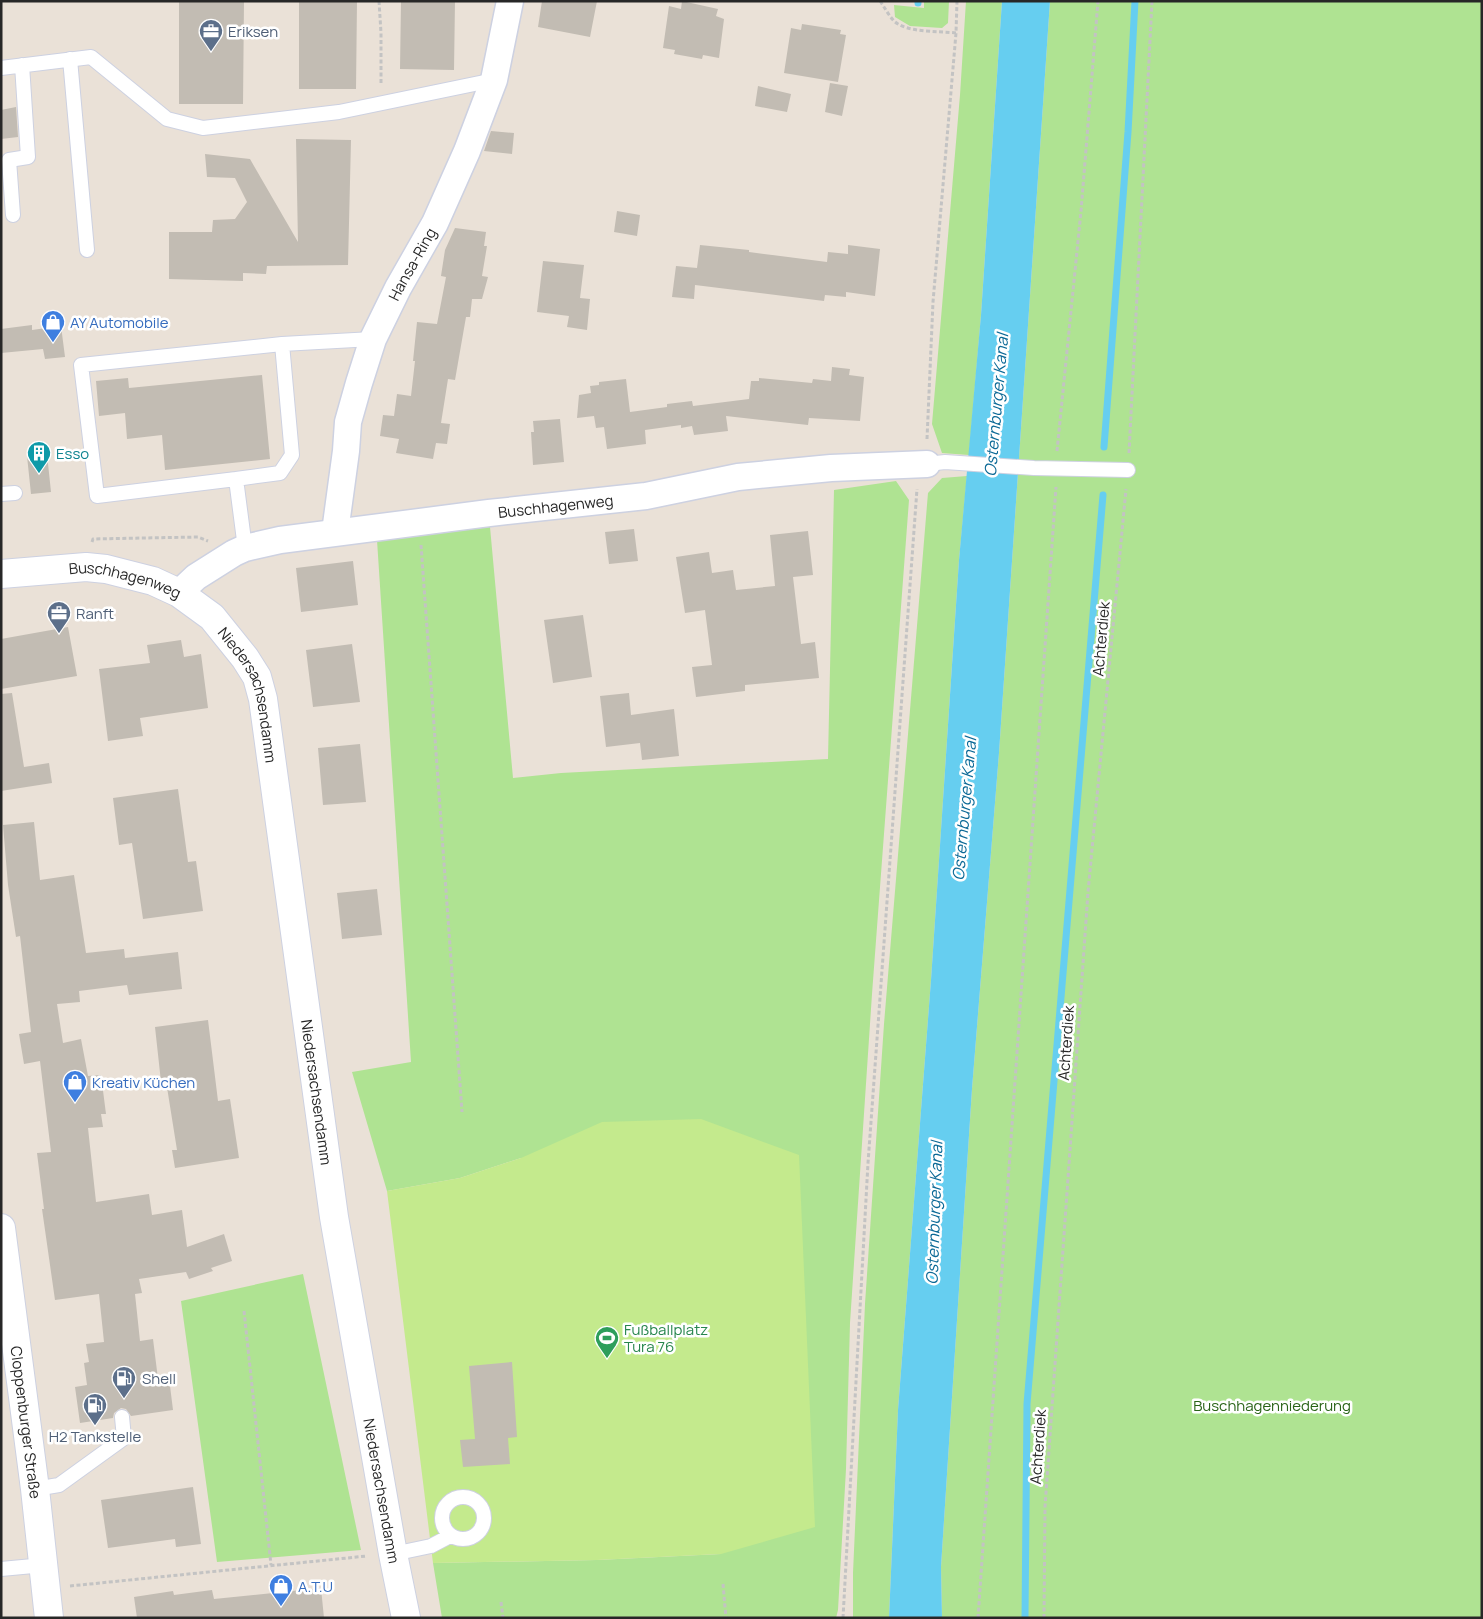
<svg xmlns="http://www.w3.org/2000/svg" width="1483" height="1619" font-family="Manrope,sans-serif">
<rect width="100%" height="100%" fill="#eae1d7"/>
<path fill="#afe392" d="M 924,1 L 949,1 L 948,23 L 942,28 L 910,26 L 895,17 L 894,5 L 924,8 Z
M 966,1 L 1002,1 L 981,315 L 969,455 L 942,453 L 932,424 L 960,95 Z
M 1050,1 L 1482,1 L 1482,1618 L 942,1618 L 941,1567 L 972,1089 L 999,753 Z
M 967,476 L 959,560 L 931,980 L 898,1410 L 889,1618 L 853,1618 L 853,1573 L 865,1304 L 884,1024 L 928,493 L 942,478 Z
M 896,481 L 909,500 L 872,994 L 850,1323 L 846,1469 L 838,1610 L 836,1618 L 442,1618 L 433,1563 L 597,1560 L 721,1554 L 521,1158 L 460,1178 L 387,1191 L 352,1072 L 411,1062 L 377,540 L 490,527 L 513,778 L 561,773 L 828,759 L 834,490 Z
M 303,1274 L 361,1550 L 217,1562 L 181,1301 Z"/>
<path fill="#c4ea8d" d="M 701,1119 L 799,1155 L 815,1527 L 721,1554 L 597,1560 L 433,1563 L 387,1191 L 460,1178 L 521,1158 L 602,1122 Z"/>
<path fill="#66cef0" d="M 1002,1 L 1050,1 L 999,753 L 972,1089 L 941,1567 L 942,1618 L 889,1618 L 898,1410 L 931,980 L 959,560 L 981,315 Z"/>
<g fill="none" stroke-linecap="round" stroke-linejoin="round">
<path stroke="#66cef0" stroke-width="7" d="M 918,3 L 918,1
M 1104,447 L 1128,132 L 1135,1
M 1025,1618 L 1027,1404 L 1103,495"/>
</g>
<path fill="#c2bcb3" d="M 179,1 L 244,1 L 243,104 L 179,104 Z
M 299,1 L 357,1 L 356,89 L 299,89 Z
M 401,1 L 455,1 L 454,70 L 400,69 Z
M 542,1 L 597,1 L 590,37 L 538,27 Z
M 682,1 L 718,9 L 716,16 L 724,19 L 719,58 L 703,55 L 702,59 L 674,54 L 675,50 L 663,48 L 669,6 L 681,9 Z
M 802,24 L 841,30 L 840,34 L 846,35 L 838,82 L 784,73 L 791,28 L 801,30 Z
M 830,83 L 848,86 L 842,116 L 825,112 Z
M 758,86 L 791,94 L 787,112 L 755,106 Z
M 16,107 L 18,137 L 1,139 L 1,110 Z
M 491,131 L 514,133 L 512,154 L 484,151 Z
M 296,139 L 351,140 L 348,265 L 267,266 L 266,274 L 243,273 L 243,281 L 169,279 L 169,232 L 212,232 L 213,220 L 235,219 L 247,202 L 235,178 L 207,177 L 205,154 L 250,159 L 298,242 Z
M 617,211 L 640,215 L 637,236 L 614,232 Z
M 455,228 L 486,232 L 484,246 L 487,246 L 482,276 L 488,277 L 482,299 L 472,299 L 470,317 L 466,317 L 455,380 L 448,379 L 441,423 L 450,424 L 447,444 L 436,443 L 433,459 L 396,453 L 399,439 L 380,436 L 383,415 L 394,416 L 397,394 L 411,396 L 415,361 L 413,361 L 417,322 L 437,324 L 446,277 L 441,276 L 445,250 Z
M 700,245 L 749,250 L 749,252 L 827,262 L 828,252 L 848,254 L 848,245 L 880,249 L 875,296 L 846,292 L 846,297 L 825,295 L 824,301 L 695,285 L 694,299 L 672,297 L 676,266 L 697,268 Z
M 543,261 L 584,265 L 580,298 L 590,299 L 587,330 L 567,327 L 569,316 L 537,312 Z
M 32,325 L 32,330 L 61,326 L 65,357 L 45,359 L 43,349 L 1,353 L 1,329 Z
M 832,367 L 850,369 L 849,375 L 864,377 L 860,421 L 809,418 L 808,425 L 726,416 L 728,431 L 694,435 L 692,426 L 681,428 L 681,425 L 645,430 L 646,444 L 607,449 L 604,427 L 596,428 L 594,416 L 577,418 L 579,395 L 591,393 L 590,386 L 599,385 L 599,382 L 626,379 L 630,412 L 667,407 L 667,404 L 692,401 L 693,406 L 749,399 L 751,381 L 759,381 L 759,378 L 812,383 L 813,379 L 831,381 Z
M 262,375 L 270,459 L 165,470 L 162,435 L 127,439 L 125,413 L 99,416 L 96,381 L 128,378 L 129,388 Z
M 560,419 L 564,462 L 533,465 L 531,432 L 534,432 L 533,421 Z
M 47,454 L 51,492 L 31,494 L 27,456 Z
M 634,529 L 638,561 L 609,564 L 605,532 Z
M 808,531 L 813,575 L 793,577 L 801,644 L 815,642 L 819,678 L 745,685 L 745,691 L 696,697 L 692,667 L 712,665 L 705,610 L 685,613 L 676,557 L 709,552 L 712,573 L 733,570 L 736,590 L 775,586 L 770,535 Z
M 353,561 L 358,605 L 301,612 L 296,568 Z
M 583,615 L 592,677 L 553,683 L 544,620 Z
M 68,627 L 77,676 L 1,689 L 1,639 Z
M 181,640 L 184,657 L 201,654 L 208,708 L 140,718 L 143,736 L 108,741 L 99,669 L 150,663 L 147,645 Z
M 352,644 L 360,702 L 313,707 L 306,650 Z
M 12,693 L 24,767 L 49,763 L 52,783 L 1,791 L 1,694 Z
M 629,693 L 631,715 L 674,709 L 679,756 L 642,760 L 640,743 L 606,747 L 600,696 Z
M 360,744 L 366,802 L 323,805 L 318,748 Z
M 178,789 L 188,862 L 196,861 L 203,911 L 143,919 L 132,843 L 119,845 L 113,798 Z
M 34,822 L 40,880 L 74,875 L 86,953 L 124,949 L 125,958 L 178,952 L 182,989 L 129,995 L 127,985 L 79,991 L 80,1002 L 57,1004 L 63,1043 L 81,1039 L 88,1076 L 101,1075 L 106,1114 L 101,1114 L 103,1127 L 88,1128 L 96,1202 L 149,1194 L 152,1215 L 182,1210 L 187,1247 L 224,1234 L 232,1261 L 211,1268 L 213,1271 L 189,1279 L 186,1272 L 139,1279 L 142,1293 L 135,1294 L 140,1341 L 153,1339 L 158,1379 L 169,1378 L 173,1410 L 131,1416 L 126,1409 L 121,1408 L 114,1413 L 113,1418 L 80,1423 L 75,1387 L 87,1385 L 84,1363 L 89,1362 L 86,1344 L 104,1342 L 99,1294 L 55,1300 L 42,1209 L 44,1209 L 37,1153 L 51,1152 L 40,1061 L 24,1064 L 19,1034 L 31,1032 L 20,936 L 16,937 L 8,885 L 3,825 Z
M 377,889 L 382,935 L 342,939 L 337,893 Z
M 208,1020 L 218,1101 L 230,1099 L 239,1158 L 175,1168 L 172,1150 L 177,1150 L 166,1081 L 161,1082 L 155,1027 Z
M 512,1362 L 517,1437 L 508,1438 L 510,1464 L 463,1467 L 460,1440 L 475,1439 L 469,1366 Z
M 193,1487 L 201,1544 L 176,1547 L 175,1539 L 108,1548 L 101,1500 Z
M 321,1588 L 324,1618 L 137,1618 L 134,1597 L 173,1591 L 174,1595 L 212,1590 L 214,1599 Z"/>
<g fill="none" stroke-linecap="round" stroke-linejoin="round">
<g stroke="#cdd1e1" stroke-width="16">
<path id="service" d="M 70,59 L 87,250
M 1,68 L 91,57 L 167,119 L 203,128 L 339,112 L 494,80
M 13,215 L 9,160 L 28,157 L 22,65
M 927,464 L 945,462 L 1034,468 L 1128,470
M 236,479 L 97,496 L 81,365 L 282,344
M 1,494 L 15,493
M 245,548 L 236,479 L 280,473 L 292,455 L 282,344 L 373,339
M 35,1489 L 59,1485 L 124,1438 L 122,1417
M442 1518a21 21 0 1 1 42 0a21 21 0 1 1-42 0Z
M 393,1554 L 431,1546 L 450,1536
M 1,1569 L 44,1565"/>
</g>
<g stroke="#cdd1e1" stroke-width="29">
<g id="minor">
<path id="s1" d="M 335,532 L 346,451 L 348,422 L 359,383 L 373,339 L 398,288 L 435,223 L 467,151 L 494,80 L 510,1"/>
<path id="s2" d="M 179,593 L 196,577 L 234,553 L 245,548 L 280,540 L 489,513 L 646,496 L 738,477 L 831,468 L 927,464"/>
</g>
</g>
<g stroke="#cdd1e1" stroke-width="30">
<g id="tertiary">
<path id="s3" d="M 1,574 L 86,567 L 106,569 L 153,581 L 179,593 L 212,617 L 245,658 L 257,677 L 263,699 L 334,1217 L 393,1554 L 406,1618"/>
</g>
</g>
<g stroke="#cdd1e1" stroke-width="30">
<g id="secondary">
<path id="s4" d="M 1,1228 L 35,1489 L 49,1618"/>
</g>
</g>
<path stroke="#c3c3c3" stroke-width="3" stroke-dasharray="4 2.5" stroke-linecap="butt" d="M 379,1 L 381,33 L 381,85
M 880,1 C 885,8 889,16 894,21 C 906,33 940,31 956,33
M 927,439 L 933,302 L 956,33 L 957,1
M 1057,451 L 1081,211 L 1098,1
M 1129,453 L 1152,1
M 92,542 L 93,539 L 198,537 L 208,541
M 421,545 L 462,1112
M 244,1311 L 271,1565
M 723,1584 L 726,1618
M 70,1586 L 367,1556
M 501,1602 L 503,1618
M 843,1618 L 868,1163 L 917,489
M 978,1618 L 1056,487
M 1044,1618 L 1045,1507 L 1088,892 L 1126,489"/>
<use href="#service" stroke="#fff" stroke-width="14"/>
<use href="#minor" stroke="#fff" stroke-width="26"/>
<use href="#tertiary" stroke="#fff" stroke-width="28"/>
<use href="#secondary" stroke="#fff" stroke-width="28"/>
</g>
<defs>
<g id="office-pin" transform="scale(1.25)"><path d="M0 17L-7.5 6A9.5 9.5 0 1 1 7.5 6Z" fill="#5c6f8a" stroke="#fff"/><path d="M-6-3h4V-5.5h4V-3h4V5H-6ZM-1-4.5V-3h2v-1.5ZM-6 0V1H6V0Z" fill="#fff"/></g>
<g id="shop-pin" transform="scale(1.25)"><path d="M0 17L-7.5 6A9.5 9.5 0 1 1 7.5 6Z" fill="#3f7fe0" stroke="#fff"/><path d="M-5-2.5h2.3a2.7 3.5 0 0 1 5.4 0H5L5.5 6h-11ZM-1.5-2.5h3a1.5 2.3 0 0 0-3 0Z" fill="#fff"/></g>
<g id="building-pin" transform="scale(1.25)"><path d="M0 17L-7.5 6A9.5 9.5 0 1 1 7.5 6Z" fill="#0f9aa8" stroke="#fff"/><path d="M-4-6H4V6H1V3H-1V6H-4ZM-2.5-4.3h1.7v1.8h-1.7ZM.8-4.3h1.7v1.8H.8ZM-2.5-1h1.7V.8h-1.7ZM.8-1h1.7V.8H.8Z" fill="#fff"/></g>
<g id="stadium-pin" transform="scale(1.25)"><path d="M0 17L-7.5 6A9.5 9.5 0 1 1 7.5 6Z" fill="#2e9e5b" stroke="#fff"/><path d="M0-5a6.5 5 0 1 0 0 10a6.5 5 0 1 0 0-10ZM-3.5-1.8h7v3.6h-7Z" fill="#fff"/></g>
<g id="fuel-pin" transform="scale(1.25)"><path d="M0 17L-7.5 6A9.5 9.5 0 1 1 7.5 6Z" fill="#5c6f8a" stroke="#fff"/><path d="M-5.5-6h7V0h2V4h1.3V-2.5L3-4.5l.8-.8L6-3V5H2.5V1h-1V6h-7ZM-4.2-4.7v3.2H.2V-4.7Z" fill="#fff"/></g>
</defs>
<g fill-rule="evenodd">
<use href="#office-pin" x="211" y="31"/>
<use href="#shop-pin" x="53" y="322"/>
<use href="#building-pin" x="39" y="453"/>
<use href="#office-pin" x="59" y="613"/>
<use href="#shop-pin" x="75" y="1082"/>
<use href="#stadium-pin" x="607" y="1338"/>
<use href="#fuel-pin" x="124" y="1378"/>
<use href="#fuel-pin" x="95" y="1405"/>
<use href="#shop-pin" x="281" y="1586"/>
</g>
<g text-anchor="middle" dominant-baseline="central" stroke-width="5" stroke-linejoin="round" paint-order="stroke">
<g font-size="15" fill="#4e5e75" stroke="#fff" text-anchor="start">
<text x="228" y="31">Eriksen</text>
<text x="76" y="613">Ranft</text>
<text x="142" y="1378">Shell</text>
<text x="95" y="1436" text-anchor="middle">H2 Tankstelle</text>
</g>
<g font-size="15" fill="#272727" stroke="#fff">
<text stroke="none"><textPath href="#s1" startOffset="282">Hansa-Ring</textPath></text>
<text stroke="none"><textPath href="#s2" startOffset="394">Buschhagenweg</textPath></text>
<text stroke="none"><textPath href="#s3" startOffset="126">Buschhagenweg</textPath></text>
<text transform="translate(1101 639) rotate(-85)">Achterdiek</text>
<text stroke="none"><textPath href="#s3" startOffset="312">Niedersachsendamm</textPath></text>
<text transform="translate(1066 1043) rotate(-86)">Achterdiek</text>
<text stroke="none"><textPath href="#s3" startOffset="718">Niedersachsendamm</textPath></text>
<text stroke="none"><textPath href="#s4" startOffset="196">Cloppenburger Straße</textPath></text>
<text transform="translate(1038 1447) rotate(-86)">Achterdiek</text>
<text stroke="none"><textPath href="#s3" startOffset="1122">Niedersachsendamm</textPath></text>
</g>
<g font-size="15" fill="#366cbe" stroke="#fff" text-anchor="start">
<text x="70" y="322">AY Automobile</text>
<text x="92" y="1082">Kreativ Küchen</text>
<text x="298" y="1586">A.T.U</text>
</g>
<g font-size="15" fill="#0d838f" stroke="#fff" text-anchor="start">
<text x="56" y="453">Esso</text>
</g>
<g font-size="15" fill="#27864d" stroke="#fff" text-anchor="start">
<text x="624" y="1329">Fußballplatz<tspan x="624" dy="17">Tura 76</tspan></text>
</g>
<g font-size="15" fill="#296317" stroke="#fff">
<text x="1272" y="1405">Buschhagenniederung</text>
</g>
<g font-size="16" font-style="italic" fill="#0b6996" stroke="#fff">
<text transform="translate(996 405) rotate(-85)">Osternburger Kanal</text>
<text transform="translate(964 809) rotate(-85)">Osternburger Kanal</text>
<text transform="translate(934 1213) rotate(-88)">Osternburger Kanal</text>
</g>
</g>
<rect width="1483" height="1619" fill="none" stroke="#272727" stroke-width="5"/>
</svg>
